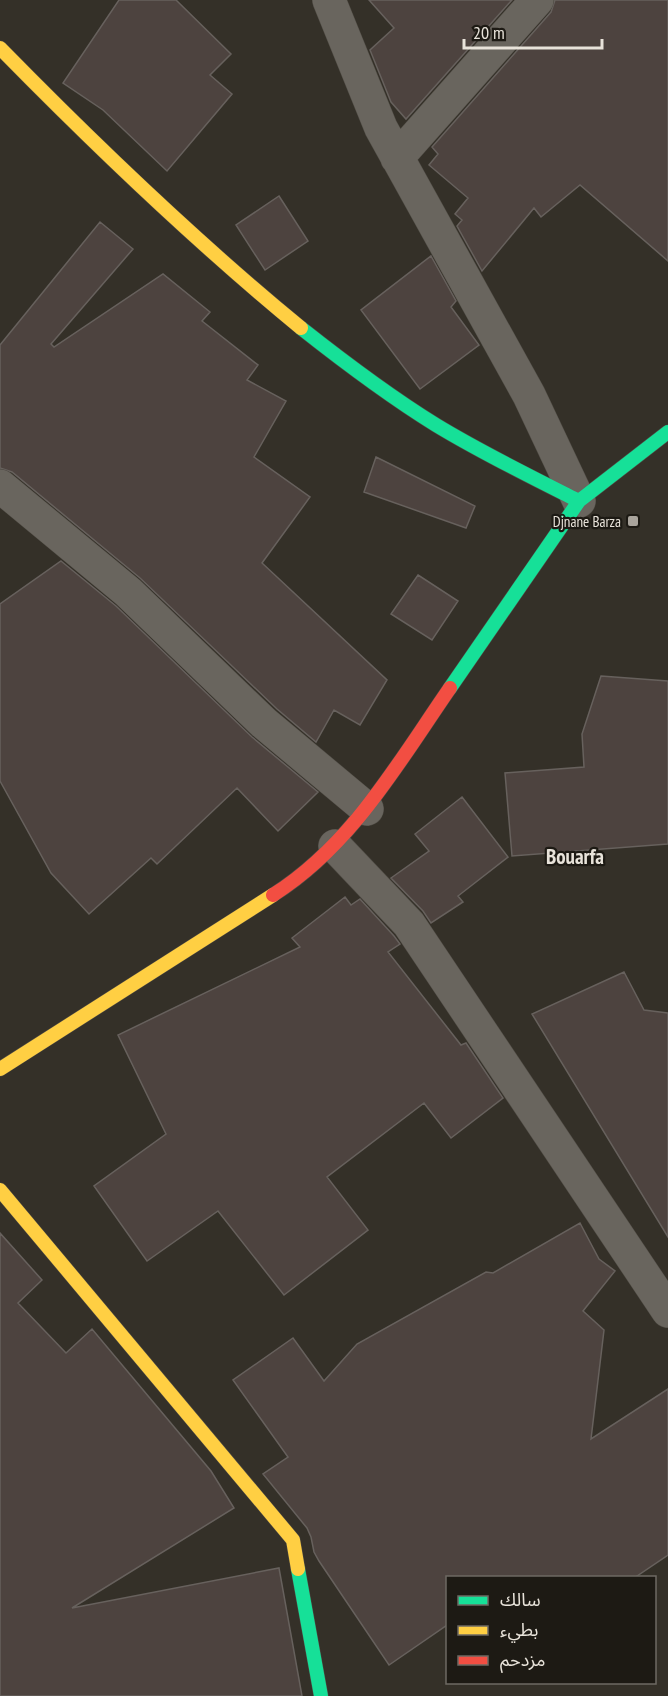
<svg xmlns="http://www.w3.org/2000/svg" width="668" height="1696" font-family="'PT Sans Narrow','Noto Sans Arabic',sans-serif">
<rect width="100%" height="100%" fill="#343028"/>
<path fill="#4d433f" stroke="#67615d" stroke-width="1.5" d="M 119,0 L 176,0 L 231,54 L 210,75 L 232,94 L 167,171 L 103,110 L 63,83 Z
M 369,0 L 512,0 L 406,119 L 391,102 L 370,50 L 394,28 Z
M 555,0 L 668,0 L 668,261 L 580,185 L 541,217 L 534,208 L 482,271 L 457,226 L 462,220 L 455,214 L 468,198 L 429,165 L 438,154 L 432,147 L 551,12 Z
M 279,196 L 308,241 L 265,270 L 236,225 Z
M 100,222 L 133,249 L 51,344 L 54,347 L 163,274 L 210,312 L 202,321 L 258,365 L 247,380 L 286,401 L 254,457 L 310,497 L 262,563 L 387,680 L 360,725 L 334,710 L 316,742 L 277,709 L 140,578 L 12,472 L 0,468 L 0,345 Z
M 431,256 L 456,301 L 451,307 L 479,345 L 420,389 L 361,310 Z
M 376,457 L 475,506 L 466,528 L 364,492 Z
M 61,561 L 116,606 L 252,737 L 318,792 L 278,831 L 237,788 L 157,864 L 151,858 L 89,914 L 51,873 L 0,781 L 0,604 Z
M 418,575 L 458,601 L 432,640 L 391,614 Z
M 601,676 L 668,681 L 668,844 L 512,856 L 505,773 L 584,767 L 582,734 Z
M 462,797 L 508,857 L 458,896 L 463,902 L 431,923 L 423,911 L 391,878 L 429,851 L 415,834 Z
M 345,897 L 351,905 L 360,899 L 394,936 L 400,944 L 388,952 L 461,1045 L 466,1043 L 503,1098 L 451,1138 L 424,1103 L 327,1177 L 368,1230 L 284,1295 L 218,1211 L 147,1261 L 94,1186 L 166,1134 L 118,1035 L 300,947 L 292,938 Z
M 624,972 L 644,1010 L 668,1013 L 668,1237 L 532,1014 Z
M 580,1223 L 599,1259 L 615,1271 L 583,1311 L 604,1330 L 591,1439 L 668,1389 L 668,1555 L 634,1578 L 447,1578 L 447,1625 L 389,1665 L 319,1561 L 314,1552 L 311,1537 L 307,1528 L 263,1474 L 288,1457 L 233,1380 L 293,1338 L 324,1381 L 357,1344 L 486,1272 L 493,1273 Z
M 0,1233 L 42,1280 L 18,1303 L 66,1353 L 92,1329 L 211,1471 L 234,1508 L 72,1608 L 279,1568 L 302,1696 L 0,1696 Z"/>
<g fill="none" stroke-linecap="round" stroke-linejoin="round">
<g stroke="#504c45" stroke-width="34">
<path id="street" d="M 329,0 L 381,128 L 529,395 L 579,501
M 397,158 L 537,0
M 0,486 L 128,592 L 264,723 L 367,809
M 335,846 L 409,924 L 668,1311"/>
</g>
<g stroke="#504c45" stroke-width="15">
<path id="fast" d="M 301,328 C 344,362 389,396 436,425 C 482,453 531,477 579,501
M 450,688 L 579,501 L 668,432
M 298,1569 L 321,1696"/>
</g>
<g stroke="#504c45" stroke-width="15">
<path id="slow" d="M 0,48 C 96,146 195,241 301,328
M 0,1069 L 273,895
M 0,1190 L 293,1540 L 298,1569"/>
</g>
<g stroke="#504c45" stroke-width="15">
<path id="jam" d="M 273,895 C 352,845 398,763 450,688"/>
</g>
<use href="#street" stroke="#69655e" stroke-width="33"/>
<use href="#fast" stroke="#16e098" stroke-width="14"/>
<use href="#slow" stroke="#ffcf43" stroke-width="14"/>
<use href="#jam" stroke="#f24e42" stroke-width="14"/>
</g>
<rect fill="#a9a49c" stroke="#1d1a14" stroke-width="2" x="627" y="515" width="12" height="12" rx="3"/>
<g text-anchor="middle" dominant-baseline="central" stroke-width="4.5" stroke-linejoin="round" paint-order="stroke">
<g font-size="15" fill="#e8e3da" stroke="#1d1a14" text-anchor="end">
<text x="621" y="521">Djnane Barza</text>
</g>
<g font-size="21" font-weight="bold" fill="#e8e3da" stroke="#1d1a14">
<text x="575" y="856">Bouarfa</text>
</g>
</g>
<rect x="446" y="1576" width="210" height="108" fill="#1d1a14" stroke="#6e6a63" stroke-width="1.5"/>
<rect x="458" y="1596" width="30" height="9" fill="#16e098" stroke="#6e6a63" stroke-width="1.5"/>
<text x="500" y="1606" font-size="18" fill="#e8e3da">سالك</text>
<rect x="458" y="1626" width="30" height="9" fill="#ffcf43" stroke="#6e6a63" stroke-width="1.5"/>
<text x="500" y="1636" font-size="18" fill="#e8e3da">بطيء</text>
<rect x="458" y="1656" width="30" height="9" fill="#f24e42" stroke="#6e6a63" stroke-width="1.5"/>
<text x="500" y="1666" font-size="18" fill="#e8e3da">مزدحم</text>
<path d="M464 39v9h138v-9" fill="none" stroke="#e8e3da" stroke-width="3"/>
<text x="473" y="39" font-size="18" fill="#e8e3da" stroke="#1d1a14" stroke-width="4.5" paint-order="stroke">20 m</text>
</svg>
